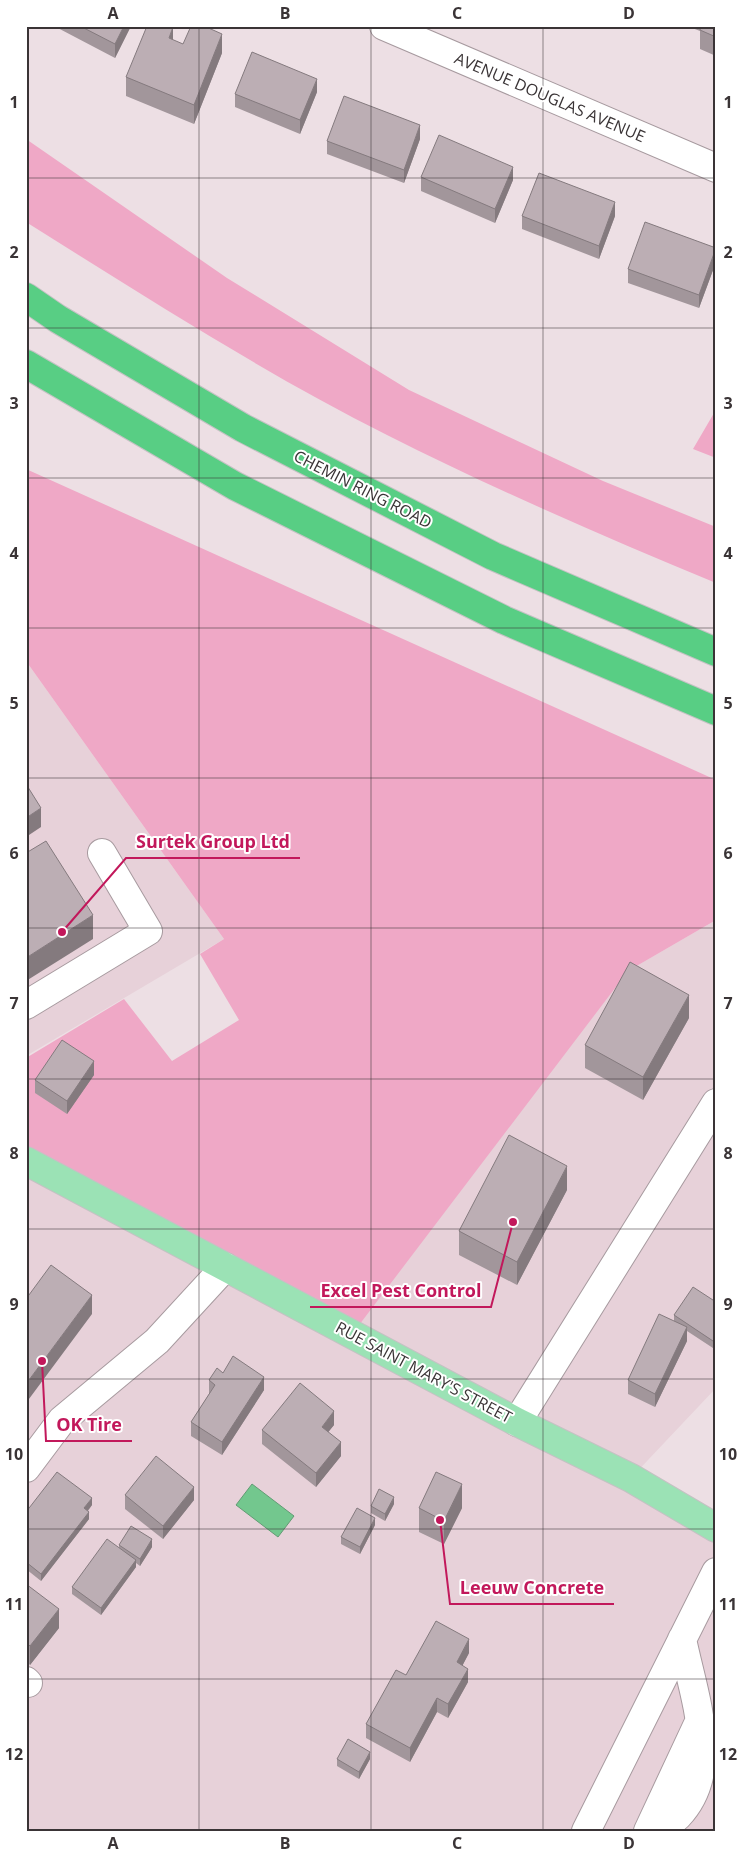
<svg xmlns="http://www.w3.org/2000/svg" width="742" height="1857" font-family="'Open Sans',sans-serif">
<rect width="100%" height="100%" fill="#eddfe4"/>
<path fill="#e7d1d9" d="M 26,661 L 224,939 L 26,1056 Z
M 716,920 L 716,1388 L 631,1478 L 716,1525 L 716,1831 L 26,1831 L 26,1161 L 628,971 Z"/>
<path fill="#efa8c6" d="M 26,139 L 227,278 L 409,390 L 603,481 L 716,527 L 716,583 C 605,537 494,489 387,435 C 262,372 144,296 26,222 Z
M 714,413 L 716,413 L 716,458 L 693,449 Z
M 26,469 L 716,780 L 716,920 L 628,971 L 353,1333 L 26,1161 L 26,1058 L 124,999 L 172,1061 L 239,1020 L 200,954 L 224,939 L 26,661 Z"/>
<path fill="#73c78e" stroke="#629b74" d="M 252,1484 L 294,1516 L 278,1537 L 236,1505 Z"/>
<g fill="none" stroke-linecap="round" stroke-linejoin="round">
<g stroke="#a79a9f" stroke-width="30">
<path id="minor" d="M 384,26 L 716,168
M 26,1005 L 148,931 L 102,853
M 517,1422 L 716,1103
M 26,1468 L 62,1420 L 157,1341 L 225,1267
M 26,1681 L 28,1683
M 586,1831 L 716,1572
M 648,1831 L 698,1724
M 655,1831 C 662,1826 672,1822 678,1816 C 723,1769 693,1694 682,1639"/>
</g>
<g stroke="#c4c2c3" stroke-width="30">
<path id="major" d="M 26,1161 L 517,1422 L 631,1478 L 716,1528"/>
</g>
<g stroke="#c4c2c3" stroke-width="30">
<path id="highway" d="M 26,297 L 58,319 L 243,428 L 493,556 L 716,652
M 26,364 L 235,486 L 504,620 L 716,711"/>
</g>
<use href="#minor" stroke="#fff" stroke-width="28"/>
<use href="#major" stroke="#9be2b5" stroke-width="28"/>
<use href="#highway" stroke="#58ce84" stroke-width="28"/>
</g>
<path fill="#a2969b" d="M 54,26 L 131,26 L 115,58 Z
M 687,26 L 716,26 L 716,56 L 700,49 L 700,31 Z
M 183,44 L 222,53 L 194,124 L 126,96 L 126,77 Z
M 317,92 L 300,134 L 235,107 L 235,94 Z
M 420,139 L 404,183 L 327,154 L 327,141 Z
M 421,177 L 513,180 L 495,223 L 421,191 Z
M 522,216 L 615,216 L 599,259 L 522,229 Z
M 716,248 L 716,262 L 699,308 L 628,283 L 628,269 Z
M 689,1018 L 643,1100 L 585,1068 L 585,1045 Z
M 94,1075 L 67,1114 L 35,1093 L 35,1080 Z
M 567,1190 L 517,1285 L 459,1255 L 459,1231 Z
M 716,1302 L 716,1350 L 687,1331 L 687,1341 L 655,1407 L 628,1394 L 628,1380 L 674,1321 L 674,1315 Z
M 223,1373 L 264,1390 L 222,1455 L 191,1436 L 191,1422 L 209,1394 L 209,1380 Z
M 334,1425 L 328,1432 L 341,1456 L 316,1487 L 262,1444 L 262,1430 Z
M 125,1495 L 194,1500 L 163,1539 L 125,1509 Z
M 394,1504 L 385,1521 L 371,1513 L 371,1506 Z
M 92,1505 L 88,1511 L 89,1519 L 41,1581 L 26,1569 L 26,1512 Z
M 419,1508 L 462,1508 L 444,1544 L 419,1532 Z
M 375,1525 L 360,1554 L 341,1544 L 341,1537 Z
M 119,1545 L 152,1547 L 140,1566 L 136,1563 L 136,1567 L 101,1615 L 72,1594 L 72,1587 L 119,1548 Z
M 26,1584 L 59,1628 L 30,1665 L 26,1661 Z
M 469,1653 L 462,1666 L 468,1682 L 448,1718 L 437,1712 L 410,1762 L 366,1738 L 366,1724 L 406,1675 Z
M 337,1759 L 370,1759 L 359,1779 L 337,1766 Z"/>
<path fill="#847a7e" d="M 124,26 L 131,26 L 115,58 L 115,44 Z
M 173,27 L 173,46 L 169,38 Z
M 222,34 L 222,53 L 194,124 L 194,105 Z
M 317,79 L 317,92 L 300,134 L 300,120 Z
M 420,125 L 420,139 L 404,183 L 404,170 Z
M 513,167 L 513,180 L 495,223 L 495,209 Z
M 615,202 L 615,216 L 599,259 L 599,246 Z
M 716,249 L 716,262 L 699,308 L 699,295 Z
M 41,808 L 41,827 L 26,837 L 26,818 Z
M 93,915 L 93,939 L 26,981 L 26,958 Z
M 689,995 L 689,1018 L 643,1100 L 643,1077 Z
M 94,1061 L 94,1075 L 67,1114 L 67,1101 Z
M 567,1166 L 567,1190 L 517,1285 L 517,1262 Z
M 92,1295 L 92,1314 L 26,1403 L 26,1384 Z
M 687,1327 L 687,1341 L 655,1407 L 655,1394 Z
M 264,1377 L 264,1390 L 222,1455 L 222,1442 Z
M 334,1411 L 334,1425 L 322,1440 L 322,1427 Z
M 341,1442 L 341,1456 L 316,1487 L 316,1473 Z
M 462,1484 L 462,1508 L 444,1544 L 444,1521 Z
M 194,1487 L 194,1500 L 163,1539 L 163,1526 Z
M 394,1497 L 394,1504 L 385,1521 L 385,1514 Z
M 92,1498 L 92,1505 L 84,1515 L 84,1508 Z
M 89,1512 L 89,1519 L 41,1581 L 41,1574 Z
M 375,1518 L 375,1525 L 360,1554 L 360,1547 Z
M 152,1539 L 152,1547 L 140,1566 L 140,1559 Z
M 136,1560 L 136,1567 L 101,1615 L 101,1608 Z
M 59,1609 L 59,1628 L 30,1665 L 30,1646 Z
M 469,1639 L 469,1653 L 457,1676 L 457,1662 Z
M 468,1669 L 468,1682 L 448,1718 L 448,1704 Z
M 437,1698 L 437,1712 L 410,1762 L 410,1748 Z
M 370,1752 L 370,1759 L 359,1779 L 359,1772 Z"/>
<path fill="#bcaeb4" stroke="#847a7e" d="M 80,26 L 124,26 L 115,44 Z
M 147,26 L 173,27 L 169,38 L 183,44 L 191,26 L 204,26 L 222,34 L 194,105 L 126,77 Z
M 701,26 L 716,26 L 716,37 L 700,30 Z
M 252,52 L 317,79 L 300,120 L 235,94 Z
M 344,96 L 420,125 L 404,170 L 327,141 Z
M 439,135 L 513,167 L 495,209 L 421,177 Z
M 539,173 L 615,202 L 599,246 L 522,216 Z
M 645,222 L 716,248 L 699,295 L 628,269 Z
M 26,784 L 41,808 L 26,818 Z
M 46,841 L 93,915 L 26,958 L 26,853 Z
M 630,962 L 689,995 L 643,1077 L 585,1045 Z
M 62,1040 L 94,1061 L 67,1101 L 35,1080 Z
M 509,1135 L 567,1166 L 517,1262 L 459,1231 Z
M 51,1265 L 92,1295 L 26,1384 L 26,1299 Z
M 693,1287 L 716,1302 L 716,1343 L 674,1315 Z
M 659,1314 L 687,1327 L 655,1394 L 628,1380 Z
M 233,1356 L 264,1377 L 222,1442 L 191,1422 L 215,1385 L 209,1380 L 217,1368 L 223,1373 Z
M 300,1383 L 334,1411 L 322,1427 L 341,1442 L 316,1473 L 262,1430 Z
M 156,1456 L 194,1487 L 163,1526 L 125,1495 Z
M 57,1472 L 92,1498 L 84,1508 L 89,1512 L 41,1574 L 26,1562 L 26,1512 Z
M 436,1472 L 462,1484 L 444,1521 L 419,1508 Z
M 379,1489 L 394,1497 L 385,1514 L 371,1506 Z
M 357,1508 L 375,1518 L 360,1547 L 341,1537 Z
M 131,1526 L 152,1539 L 140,1559 L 119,1545 Z
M 107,1539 L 136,1560 L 101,1608 L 72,1587 Z
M 26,1584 L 59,1609 L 30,1646 L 26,1642 Z
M 436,1621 L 469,1639 L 457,1662 L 468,1669 L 448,1704 L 437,1698 L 410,1748 L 366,1724 L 396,1670 L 406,1675 Z
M 348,1739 L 370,1752 L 359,1772 L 337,1759 Z"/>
<path fill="none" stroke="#3a3436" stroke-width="1" stroke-opacity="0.55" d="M 199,26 L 199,1831M 371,26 L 371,1831M 543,26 L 543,1831M 26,178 L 716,178M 26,328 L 716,328M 26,478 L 716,478M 26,628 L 716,628M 26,778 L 716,778M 26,928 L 716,928M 26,1079 L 716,1079M 26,1229 L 716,1229M 26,1379 L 716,1379M 26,1529 L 716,1529M 26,1679 L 716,1679"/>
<g text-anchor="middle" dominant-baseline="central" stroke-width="4" stroke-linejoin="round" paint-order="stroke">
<g font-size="16" fill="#3a3436" stroke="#fff">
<text transform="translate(550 97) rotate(23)">AVENUE DOUGLAS AVENUE</text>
<text transform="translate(363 489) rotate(27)">CHEMIN RING ROAD</text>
<text transform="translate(424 1372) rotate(28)">RUE SAINT MARY'S STREET</text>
</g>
</g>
<path fill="none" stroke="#c2185b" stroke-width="2" d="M62 932L126 858H300M513 1222L491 1307H310M42 1361L46 1441H132M440 1520L450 1604H614"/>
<g fill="#c2185b" stroke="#fff" stroke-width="2">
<circle cx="62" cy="932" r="5"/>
<circle cx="513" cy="1222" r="5"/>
<circle cx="42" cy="1361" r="5"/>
<circle cx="440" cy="1520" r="5"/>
</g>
<g font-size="18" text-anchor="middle" font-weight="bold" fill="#c2185b" stroke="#fff" stroke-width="4" stroke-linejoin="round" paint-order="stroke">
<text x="213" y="848">Surtek Group Ltd</text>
<text x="401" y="1297">Excel Pest Control</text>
<text x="89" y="1431">OK Tire</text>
<text x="532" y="1594">Leeuw Concrete</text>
</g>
<rect width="742" height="1857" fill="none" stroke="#ffffff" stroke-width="55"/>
<rect x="28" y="28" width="686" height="1802" fill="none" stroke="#3a3436" stroke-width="2"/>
<g font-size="16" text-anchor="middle" font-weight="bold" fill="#3a3436">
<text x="113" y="19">A</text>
<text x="285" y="19">B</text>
<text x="457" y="19">C</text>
<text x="629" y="19">D</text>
<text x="14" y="108">1</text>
<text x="728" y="108">1</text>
<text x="14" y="258">2</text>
<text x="728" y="258">2</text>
<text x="14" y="409">3</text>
<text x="728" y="409">3</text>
<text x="14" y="559">4</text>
<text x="728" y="559">4</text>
<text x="14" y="709">5</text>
<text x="728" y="709">5</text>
<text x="14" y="859">6</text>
<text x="728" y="859">6</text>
<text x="14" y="1009">7</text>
<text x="728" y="1009">7</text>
<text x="14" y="1159">8</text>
<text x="728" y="1159">8</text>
<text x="14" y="1310">9</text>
<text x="728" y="1310">9</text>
<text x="14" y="1460">10</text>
<text x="728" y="1460">10</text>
<text x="14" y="1610">11</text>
<text x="728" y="1610">11</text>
<text x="14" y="1760">12</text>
<text x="728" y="1760">12</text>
<text x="113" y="1849">A</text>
<text x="285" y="1849">B</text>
<text x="457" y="1849">C</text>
<text x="629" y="1849">D</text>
</g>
</svg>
